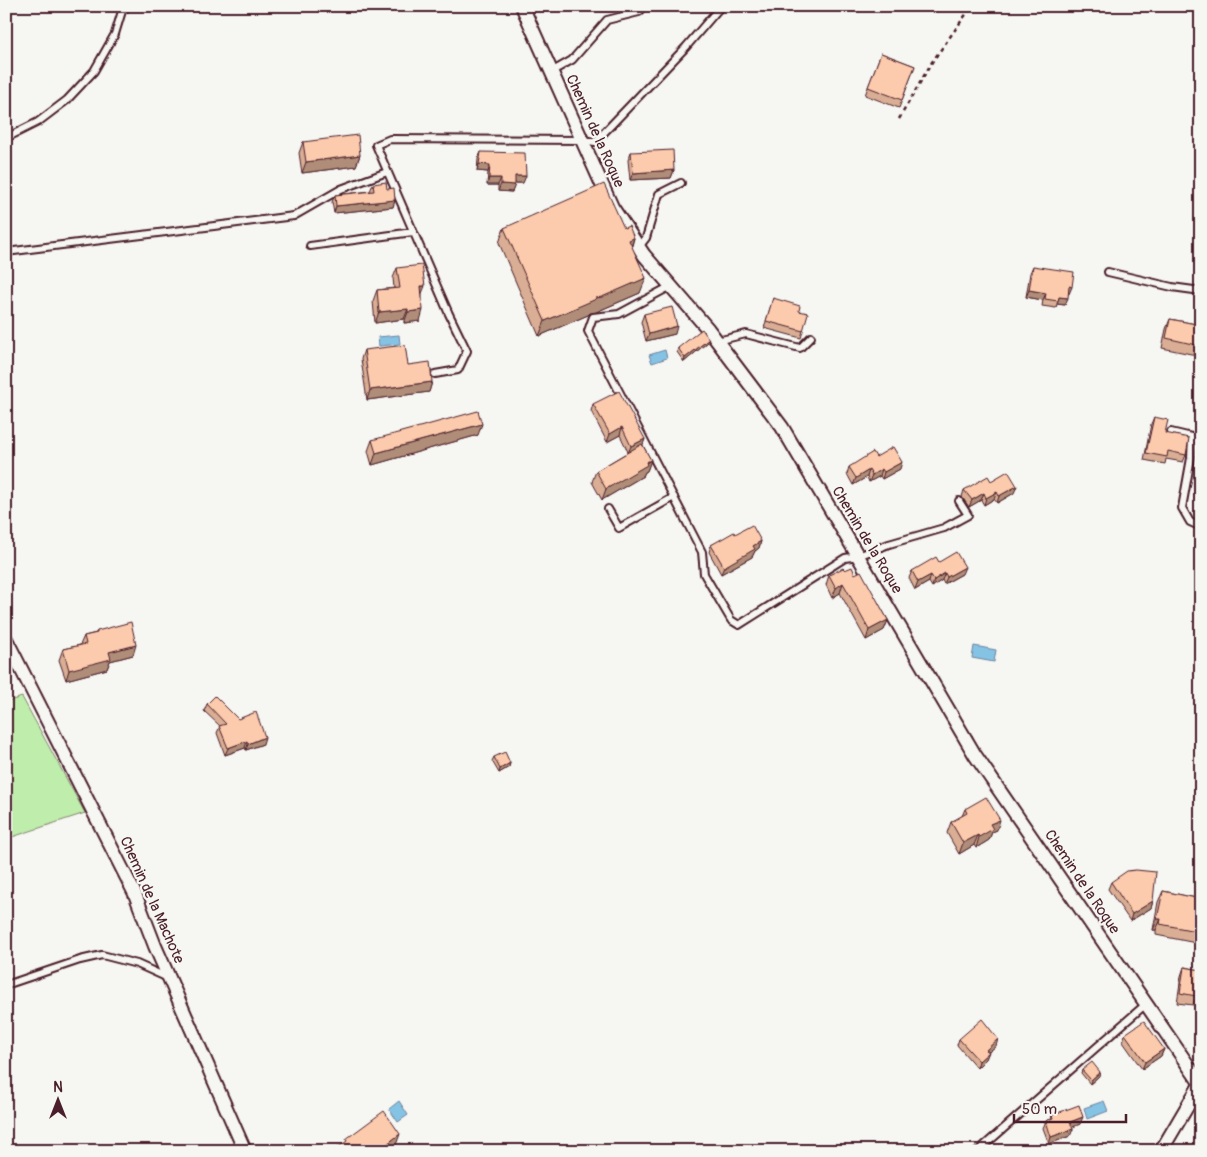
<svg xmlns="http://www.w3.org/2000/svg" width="1207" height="1157" font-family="Pangolin,sans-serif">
<rect width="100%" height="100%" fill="#f6f6f2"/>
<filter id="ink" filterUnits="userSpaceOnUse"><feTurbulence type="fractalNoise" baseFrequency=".02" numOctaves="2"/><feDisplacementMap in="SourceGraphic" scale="10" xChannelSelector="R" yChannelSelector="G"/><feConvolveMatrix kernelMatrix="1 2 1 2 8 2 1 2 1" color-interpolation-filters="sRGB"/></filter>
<g filter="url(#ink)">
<path fill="#beedac" stroke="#84866c" d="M 22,697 L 85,813 L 6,839 L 6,702 Z"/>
<path fill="#85c3e5" stroke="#6d819b" d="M 399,335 L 400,344 L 379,346 L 378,337 Z
M 665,350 L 667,358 L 652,363 L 649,355 Z
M 974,646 L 996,650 L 994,662 L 972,658 Z
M 399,1101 L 408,1115 L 398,1122 L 389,1109 Z
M 1104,1101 L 1108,1111 L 1087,1119 L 1084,1108 Z"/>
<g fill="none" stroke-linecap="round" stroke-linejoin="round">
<g stroke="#4a1f2b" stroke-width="10">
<path id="lane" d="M 551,72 L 572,60 L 607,20 L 639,12 L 645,6
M 6,138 L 38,122 L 67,100 L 94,71 L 115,34 L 122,11 L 128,6
M 310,246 L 413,232
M 639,247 L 646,238 L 659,194 L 681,183
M 6,252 L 294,216 L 341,189 L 387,172
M 1108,272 L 1172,287 L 1201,291
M 671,286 L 619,314 L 593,317 L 588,331 L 702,552 L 704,574 L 731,620 L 739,625 L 845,558 L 858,556 L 889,544 L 944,528 L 968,515 L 959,501
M 717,341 L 746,334 L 800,348 L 811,337
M 435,374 L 458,370 L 467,351 L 449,314 L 376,145 L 390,139 L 582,140 L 595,142 L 686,47 L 721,6
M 1171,432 L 1192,437 L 1191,458 L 1182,508 L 1190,522 L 1201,527
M 608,509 L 619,528 L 674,497
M 6,985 L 80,960 L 102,955 L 137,964 L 168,978
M 978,1151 L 1146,1004"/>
</g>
<g stroke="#4a1f2b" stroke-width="16">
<path id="street" d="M 522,6 L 612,207 L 644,255 L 708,329 L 782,427 L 975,755 L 1201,1084
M 6,639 L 135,894 L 155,946 L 245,1151
M 1161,1151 L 1201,1083"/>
</g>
<path stroke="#4a1f2b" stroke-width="2.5" stroke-dasharray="4 4" stroke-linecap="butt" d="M 899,119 L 932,62 L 972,6"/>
<use href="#lane" stroke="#f6f6f2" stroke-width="6"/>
<use href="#street" stroke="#f6f6f2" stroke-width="12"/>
</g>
<path fill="#d9ae94" stroke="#4a1f2b" d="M 881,53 L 915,66 L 899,108 L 865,95 Z
M 303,142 L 360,155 L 356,166 L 302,173 L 299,153 Z
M 481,152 L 523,183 L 515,183 L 512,192 L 498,191 L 498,185 L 487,185 L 488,172 L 477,171 L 478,159 Z
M 631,152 L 674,170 L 671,178 L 630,180 L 628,160 Z
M 373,184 L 387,189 L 395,200 L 393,207 L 334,213 L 332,202 L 335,195 L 370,191 Z
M 504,228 L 624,228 L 634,238 L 632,246 L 640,293 L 596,312 L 590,313 L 588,315 L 539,336 L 499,243 Z
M 1033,266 L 1069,294 L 1068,294 L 1065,305 L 1057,304 L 1056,308 L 1042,306 L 1043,300 L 1026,297 L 1030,273 Z
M 397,268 L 422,294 L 420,321 L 404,323 L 404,319 L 375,323 L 373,301 L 377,290 L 394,288 L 393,278 Z
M 773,298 L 803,331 L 801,338 L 764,328 Z
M 644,314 L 675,334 L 646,341 L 641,322 Z
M 1170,319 L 1201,325 L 1201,356 L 1162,348 L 1166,329 Z
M 708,342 L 684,362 L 677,352 L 678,348 Z
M 364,350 L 408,365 L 432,382 L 429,392 L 367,400 L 361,359 Z
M 593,404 L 645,439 L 642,446 L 651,460 L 647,471 L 645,472 L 643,476 L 602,500 L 592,482 L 596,471 L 628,452 L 620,435 L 607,442 L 591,411 Z
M 1154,417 L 1165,433 L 1186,455 L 1183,462 L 1166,459 L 1165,464 L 1144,460 L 1151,424 Z
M 478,435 L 372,465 L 368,451 L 372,440 Z
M 876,457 L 900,469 L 882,479 L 880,476 L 869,482 L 867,477 L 853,485 L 847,474 L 849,467 Z
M 991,481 L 1014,493 L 997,503 L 994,499 L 984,505 L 981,500 L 969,507 L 962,497 L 964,490 Z
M 735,534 L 761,541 L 759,548 L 755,551 L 752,557 L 721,574 L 709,552 L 711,545 Z
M 939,562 L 962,574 L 944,584 L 942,580 L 932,587 L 929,582 L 915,590 L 909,578 L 912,571 Z
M 845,570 L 855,574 L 888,620 L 884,630 L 866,640 L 840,593 L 832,598 L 826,585 L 829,575 Z
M 97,631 L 133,655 L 110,661 L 107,669 L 66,680 L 59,660 L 63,649 L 80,645 L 84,636 L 96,633 Z
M 207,704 L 238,719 L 263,744 L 246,750 L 245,748 L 225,755 L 217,733 L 220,726 L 204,711 Z
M 494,757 L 510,763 L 509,767 L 499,773 L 492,761 Z
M 965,809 L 997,830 L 992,832 L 989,840 L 976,848 L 974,845 L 959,854 L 947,833 L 951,822 L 962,816 Z
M 1111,882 L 1153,901 L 1151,908 L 1130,921 L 1108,889 Z
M 1163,891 L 1201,899 L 1201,944 L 1156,935 L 1156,930 L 1153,930 L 1158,902 Z
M 1184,967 L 1201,970 L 1201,1001 L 1195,1000 L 1193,1005 L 1177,1003 L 1181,976 Z
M 1125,1034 L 1164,1049 L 1161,1056 L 1142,1069 L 1123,1042 Z
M 959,1039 L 996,1046 L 988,1052 L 986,1059 L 977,1068 L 957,1045 Z
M 1082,1070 L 1099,1076 L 1090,1084 L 1081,1073 Z
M 1052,1115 L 1080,1124 L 1072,1127 L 1073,1129 L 1070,1136 L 1049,1144 L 1043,1128 L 1046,1121 L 1051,1119 Z"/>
<path fill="#b08d78" stroke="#4a1f2b" d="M 360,155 L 356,166 L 302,173 L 306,162 Z
M 479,164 L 490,165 L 488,172 L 477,171 Z
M 674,170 L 671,178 L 630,180 L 633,173 Z
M 515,176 L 526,176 L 523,183 L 513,183 Z
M 489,178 L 501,178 L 498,185 L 487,185 Z
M 501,184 L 515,185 L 512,192 L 498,191 Z
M 395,200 L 393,207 L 334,213 L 336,206 Z
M 634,238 L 629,253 L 629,240 Z
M 646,278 L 640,293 L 596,312 L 590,313 L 588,315 L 539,336 L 545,321 L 596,298 Z
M 421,286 L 425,286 L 421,296 Z
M 1069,286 L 1072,287 L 1069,294 L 1067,293 Z
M 1029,290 L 1046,293 L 1043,300 L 1026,297 Z
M 1059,297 L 1068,298 L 1065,305 L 1057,304 Z
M 408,309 L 404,319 L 375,323 L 379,312 Z
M 423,310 L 420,321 L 404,323 L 408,312 Z
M 677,326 L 675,334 L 646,341 L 649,334 Z
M 709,339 L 708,342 L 684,362 L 685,358 Z
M 432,382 L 429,392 L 367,400 L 370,390 Z
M 482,424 L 478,435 L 372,465 L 376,453 Z
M 622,427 L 620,435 L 607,442 L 610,434 Z
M 645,439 L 642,447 L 628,453 L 631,446 Z
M 651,460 L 647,471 L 645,472 L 643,476 L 602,500 L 606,489 Z
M 902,462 L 900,469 L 882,479 L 884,472 Z
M 882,469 L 880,476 L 869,482 L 872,475 Z
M 869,470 L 867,477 L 853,485 L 856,478 Z
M 1017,486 L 1014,493 L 997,503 L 999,496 Z
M 997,492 L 994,499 L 984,505 L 986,498 Z
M 984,493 L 981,500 L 969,507 L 972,500 Z
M 761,541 L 759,548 L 755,551 L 752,557 L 721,574 L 724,567 L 753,546 Z
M 965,567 L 962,574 L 944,584 L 947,577 Z
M 945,573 L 942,580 L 932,587 L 934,580 Z
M 931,575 L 929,582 L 915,590 L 918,582 Z
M 843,583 L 840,593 L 832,598 L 836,588 Z
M 888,620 L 884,630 L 866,640 L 869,630 Z
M 136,645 L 133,655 L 110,661 L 107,669 L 66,680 L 69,670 L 109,652 Z
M 265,737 L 263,744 L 246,750 L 248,744 Z
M 247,741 L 245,748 L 225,755 L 228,748 Z
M 510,763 L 509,767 L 499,773 L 500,769 Z
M 1000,820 L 997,830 L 992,832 L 989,840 L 976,848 L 979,837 L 990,824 Z
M 978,835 L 974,845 L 959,854 L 963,843 Z
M 1153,901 L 1151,908 L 1130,921 L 1132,914 Z
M 1157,919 L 1161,919 L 1156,930 L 1153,930 Z
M 998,1039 L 996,1046 L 984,1056 L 986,1050 Z
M 1164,1049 L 1161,1056 L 1142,1069 L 1145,1062 Z
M 989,1052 L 986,1059 L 977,1068 L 979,1061 Z
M 1100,1072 L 1099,1076 L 1090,1084 L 1091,1080 Z
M 1083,1117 L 1080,1124 L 1068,1129 L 1070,1122 Z
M 1073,1129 L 1070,1136 L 1049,1144 L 1051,1137 Z
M 400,1134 L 396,1145 L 388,1151 L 378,1151 Z"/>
<path fill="#fccaac" stroke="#4a1f2b" d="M 881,53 L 915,66 L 902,100 L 868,87 Z
M 358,135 L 360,155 L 306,162 L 303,142 Z
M 673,150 L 674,170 L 633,173 L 631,152 Z
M 481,152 L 525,153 L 526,176 L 515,176 L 515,185 L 501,184 L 501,178 L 489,178 L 490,165 L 479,164 Z
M 386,182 L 387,189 L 394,188 L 395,200 L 336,206 L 335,195 L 374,191 L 373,184 Z
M 604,184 L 624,228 L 629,226 L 634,238 L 629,240 L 646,278 L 602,297 L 596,298 L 594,300 L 545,321 L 504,228 Z
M 422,265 L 425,286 L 421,286 L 423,310 L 408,312 L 408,309 L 379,312 L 377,290 L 400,288 L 397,268 Z
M 1033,266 L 1074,272 L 1072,287 L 1069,286 L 1068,298 L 1059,297 L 1058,301 L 1045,299 L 1046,293 L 1029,290 Z
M 773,298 L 800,306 L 799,311 L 808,313 L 803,331 L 766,321 Z
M 672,307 L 677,326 L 649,334 L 644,314 Z
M 1170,319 L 1201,325 L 1201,346 L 1166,338 Z
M 702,329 L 709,339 L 685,358 L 678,348 Z
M 405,345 L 408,365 L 430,362 L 432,382 L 370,390 L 364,350 Z
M 619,391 L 645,439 L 631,446 L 622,427 L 610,434 L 593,404 Z
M 478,411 L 482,424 L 376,453 L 372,440 Z
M 1154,417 L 1168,420 L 1165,433 L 1189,438 L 1186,455 L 1168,451 L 1167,457 L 1146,453 Z
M 642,444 L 651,460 L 646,462 L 647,465 L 606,489 L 596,471 Z
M 893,447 L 902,462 L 884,472 L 882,469 L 872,475 L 869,470 L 856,478 L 849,467 L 873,452 L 876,457 Z
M 1008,471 L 1017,486 L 999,496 L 997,492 L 986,498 L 984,493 L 972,500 L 964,490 L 988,476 L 991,481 Z
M 752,525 L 761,541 L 753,546 L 755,549 L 724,567 L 711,545 L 734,532 L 735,534 Z
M 956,552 L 965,567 L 947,577 L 945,573 L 934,580 L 931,575 L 918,582 L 912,571 L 936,557 L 939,562 Z
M 852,567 L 855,574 L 861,571 L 888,620 L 869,630 L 843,583 L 836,588 L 829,575 L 843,568 L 845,570 Z
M 131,622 L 136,645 L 109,652 L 111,659 L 69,670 L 63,649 L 86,644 L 84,636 L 97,633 L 97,631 Z
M 215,696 L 238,719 L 256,712 L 265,737 L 248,744 L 247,741 L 228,748 L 219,726 L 226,724 L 207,704 Z
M 505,752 L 510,763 L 500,769 L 494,757 Z
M 986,797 L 1000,820 L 990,824 L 993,829 L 979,837 L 978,835 L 963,843 L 951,822 L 967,813 L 965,809 Z
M 1136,870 L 1156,872 L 1153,901 L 1132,914 L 1111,882 L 1127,871 Z
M 1163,891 L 1201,899 L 1201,932 L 1160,924 L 1161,919 L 1157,919 Z
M 1184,967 L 1201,970 L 1201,991 L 1197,991 L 1196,996 L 1180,993 Z
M 982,1019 L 998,1039 L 986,1050 L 989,1052 L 979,1061 L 959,1039 Z
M 1144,1021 L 1164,1049 L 1145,1062 L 1125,1034 Z
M 1092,1062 L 1100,1072 L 1091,1080 L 1082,1070 Z
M 1079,1105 L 1083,1117 L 1070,1122 L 1073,1129 L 1051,1137 L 1046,1121 L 1053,1118 L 1052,1115 Z
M 384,1111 L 400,1134 L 378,1151 L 333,1151 L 347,1141 L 346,1139 Z
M 915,1144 L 921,1151 L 906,1151 Z"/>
</g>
<g text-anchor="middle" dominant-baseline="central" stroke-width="4.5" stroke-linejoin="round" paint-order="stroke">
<g font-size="15" fill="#4a1f2b" stroke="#f6f6f2">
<text transform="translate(595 131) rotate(66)">Chemin de la Roque</text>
<text transform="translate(867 540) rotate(59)">Chemin de la Roque</text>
<text transform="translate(1082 882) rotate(56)">Chemin de la Roque</text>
<text transform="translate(152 900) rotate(66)">Chemin de la Machote</text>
</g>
</g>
<rect width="1207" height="1157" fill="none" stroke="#f6f6f2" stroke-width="25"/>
<rect x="12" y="12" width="1182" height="1132" fill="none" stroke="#4a1f2b" stroke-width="2" filter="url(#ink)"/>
<g transform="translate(58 1100)" stroke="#f6f6f2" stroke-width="4" paint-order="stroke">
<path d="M0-4L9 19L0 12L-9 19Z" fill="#4a1f2b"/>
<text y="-8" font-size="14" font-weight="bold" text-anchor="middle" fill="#4a1f2b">N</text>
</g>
<path d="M1014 1114v8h112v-8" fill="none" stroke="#4a1f2b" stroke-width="2.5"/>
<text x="1022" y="1114" font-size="15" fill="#4a1f2b" stroke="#f6f6f2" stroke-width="4" paint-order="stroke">50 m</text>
</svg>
